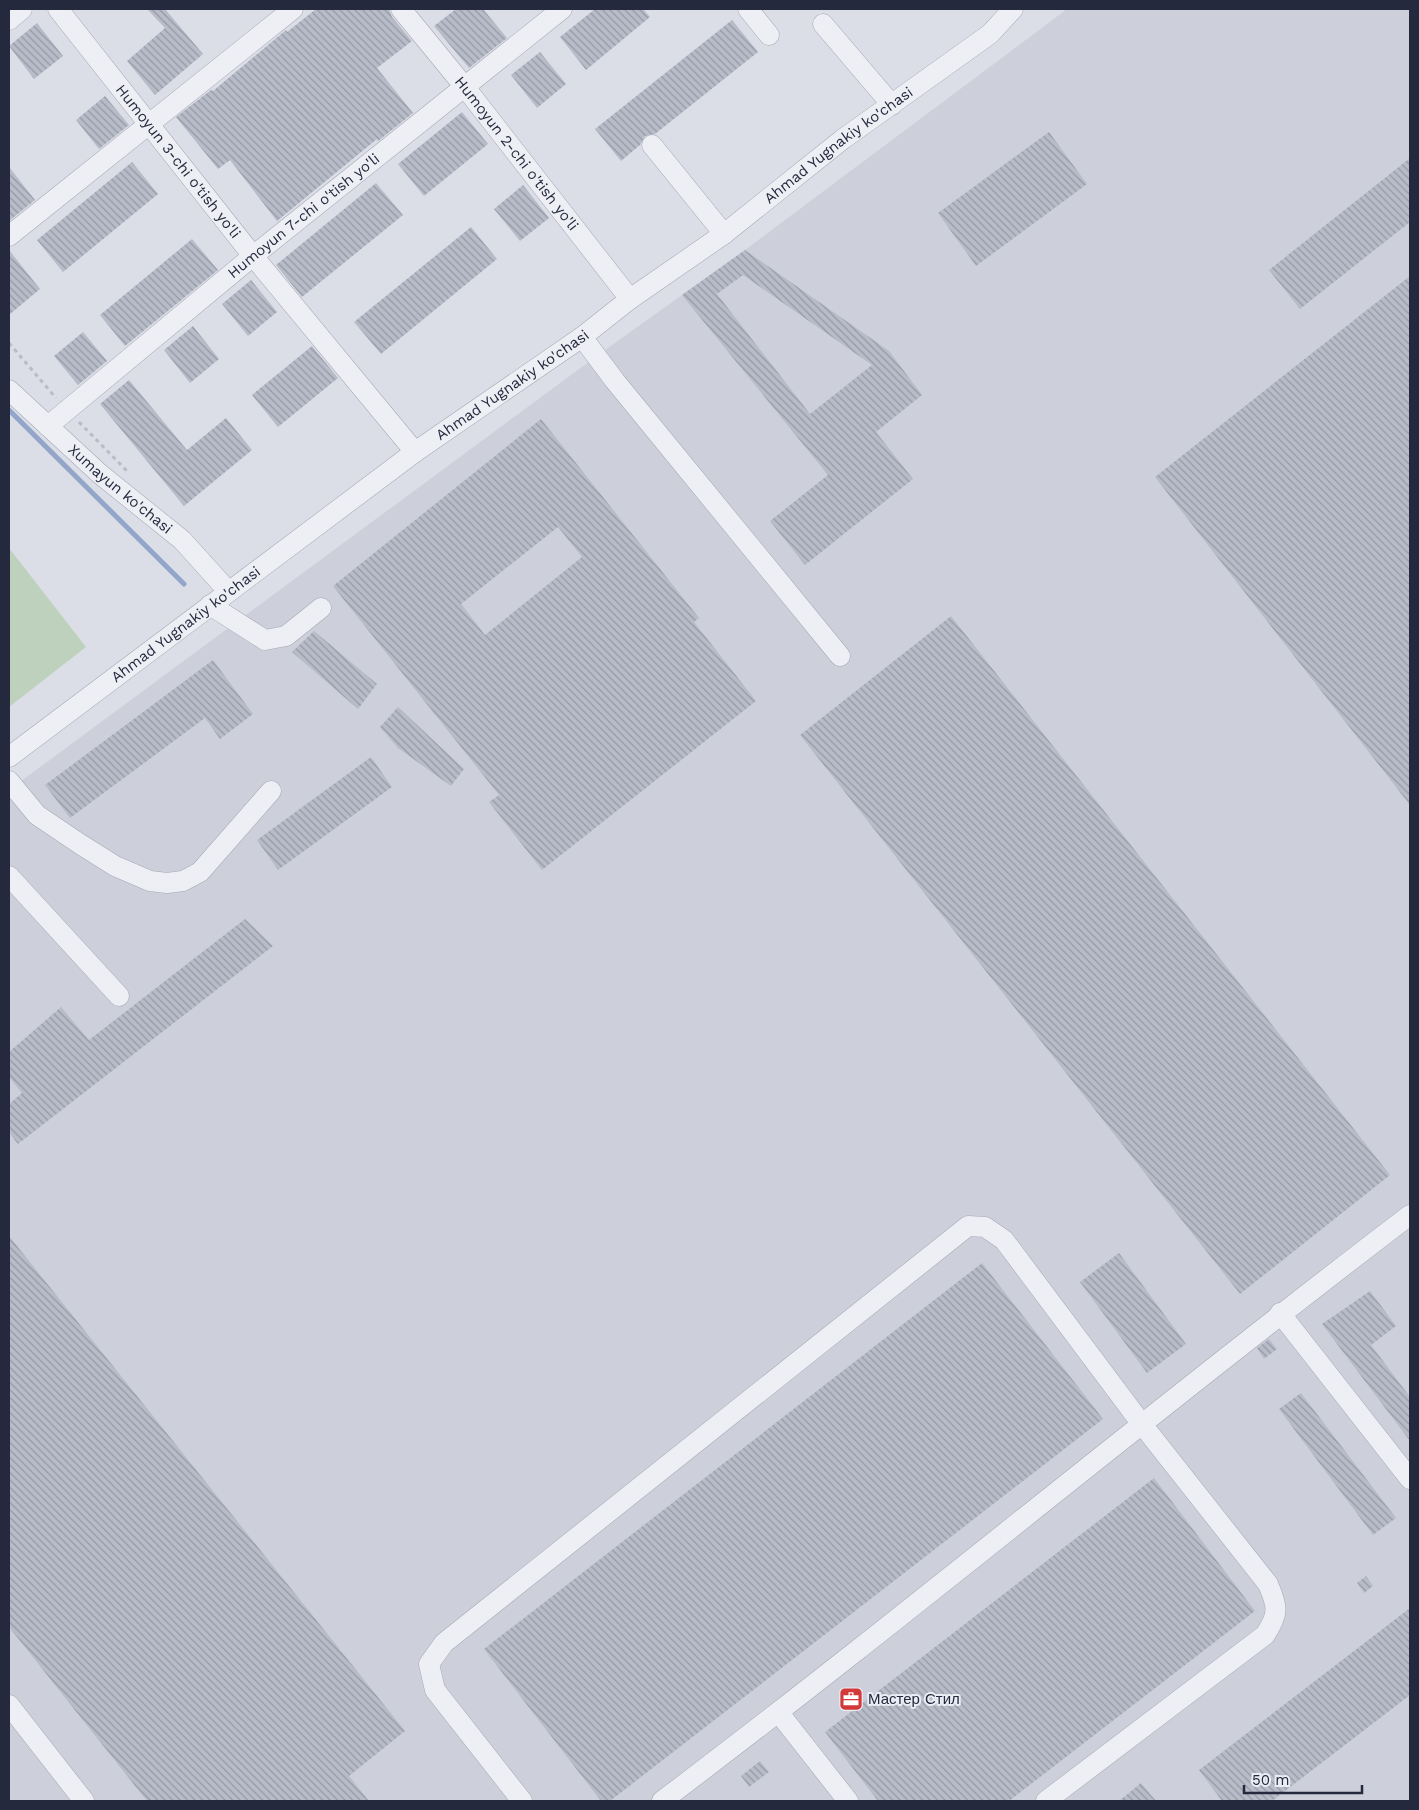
<svg xmlns="http://www.w3.org/2000/svg" width="1419" height="1810" font-family="'Work Sans',sans-serif">
<defs>
<pattern id="building-back-hatch" width="6" height="6" patternUnits="userSpaceOnUse" patternTransform="scale(1.25)"><rect width="6" height="6" fill="#b8bcc9"/><path d="M-1 5l2 2M0 0l6 6M5-1l2 2" fill="none" stroke="#9599a4"/></pattern>
</defs>
<rect width="100%" height="100%" fill="#dbdee6"/>
<path fill="#cdd0db" d="M 1067,9 L 1410,9 L 1410,1801 L 9,1801 L 9,790 L 598,355 L 745,250 Z"/>
<path fill="#bed1bc" d="M 9,548 L 86,647 L 9,707 Z"/>
<g fill="none" stroke-linecap="round" stroke-linejoin="round">
<path stroke="#93a5c9" stroke-width="5" d="M 9,410 L 184,584"/>
</g>
<path fill="url(#building-back-hatch)" fill-rule="evenodd" d="M 147,9 L 165,9 L 203,54 L 155,95 L 127,61 L 165,28 Z
M 316,9 L 389,9 L 392,17 L 412,41 L 377,68 L 413,113 L 378,141 L 377,139 L 277,221 L 230,160 L 218,169 L 176,117 L 211,90 L 213,91 L 286,30 L 287,32 Z
M 456,9 L 483,9 L 507,38 L 469,68 L 434,26 Z
M 595,9 L 643,9 L 650,17 L 586,70 L 560,37 Z
M 732,20 L 758,52 L 655,134 L 645,136 L 640,145 L 621,161 L 595,129 Z
M 37,23 L 63,56 L 34,79 L 9,46 Z
M 540,52 L 566,84 L 537,108 L 511,75 Z
M 105,96 L 129,125 L 99,149 L 76,120 Z
M 462,112 L 488,144 L 424,196 L 398,164 Z
M 1049,132 L 1087,184 L 976,266 L 938,213 Z
M 1410,158 L 1410,222 L 1300,309 L 1269,270 Z
M 132,162 L 158,194 L 63,272 L 37,240 Z
M 9,167 L 35,200 L 9,221 Z
M 376,183 L 403,215 L 302,297 L 276,265 Z
M 523,185 L 549,218 L 520,241 L 494,209 Z
M 471,227 L 497,259 L 381,354 L 354,322 Z
M 192,239 L 218,270 L 125,346 L 100,315 Z
M 9,250 L 40,289 L 9,315 Z
M 745,250 L 889,351 L 922,395 L 876,432 L 913,479 L 805,565 L 770,521 L 828,475 L 682,295 ZM 743,275 L 872,365 L 810,414 L 717,294 Z
M 1410,276 L 1410,805 L 1155,477 Z
M 251,280 L 277,312 L 248,336 L 222,304 Z
M 193,326 L 219,359 L 190,383 L 164,350 Z
M 83,332 L 107,361 L 78,385 L 54,356 Z
M 312,346 L 338,378 L 278,427 L 252,395 Z
M 129,380 L 187,450 L 226,418 L 252,450 L 184,506 L 100,404 Z
M 541,419 L 699,618 L 694,622 L 756,701 L 542,870 L 489,802 L 499,795 L 333,586 ZM 558,527 L 582,557 L 485,635 L 461,604 Z
M 951,616 L 1390,1175 L 1240,1294 L 800,735 Z
M 314,631 L 377,684 L 358,709 L 292,652 Z
M 213,660 L 253,714 L 220,739 L 205,718 L 70,818 L 45,785 Z
M 398,707 L 464,769 L 451,786 L 398,748 L 380,727 Z
M 371,757 L 392,787 L 278,870 L 257,840 Z
M 245,919 L 273,946 L 18,1144 L 9,1132 L 9,1104 L 22,1093 L 9,1077 L 9,1052 L 61,1007 L 89,1040 Z
M 9,1236 L 405,1731 L 349,1776 L 369,1801 L 147,1801 L 9,1627 Z
M 1119,1253 L 1186,1344 L 1147,1373 L 1080,1282 Z
M 982,1263 L 1103,1419 L 610,1801 L 601,1801 L 484,1649 Z
M 1370,1291 L 1396,1326 L 1371,1345 L 1410,1397 L 1410,1441 L 1322,1324 Z
M 1269,1339 L 1277,1349 L 1264,1359 L 1257,1348 Z
M 1301,1393 L 1396,1518 L 1373,1535 L 1279,1409 Z
M 1154,1478 L 1255,1611 L 1009,1801 L 878,1801 L 825,1732 Z
M 1366,1576 L 1373,1586 L 1364,1593 L 1357,1583 Z
M 1410,1608 L 1410,1695 L 1272,1801 L 1222,1801 L 1199,1770 Z
M 760,1761 L 769,1772 L 749,1787 L 741,1776 Z
M 1141,1783 L 1156,1801 L 1119,1801 Z"/>
<g fill="none" stroke-linecap="round" stroke-linejoin="round">
<g stroke="#a4a8b3" stroke-width="21">
<g id="minor">
<path id="s1" d="M 58,9 L 253,256 L 415,452"/>
<path id="s2" d="M 401,9 L 464,86 L 630,299"/>
<path d="M 748,9 L 769,35"/>
<path d="M 9,20 L 22,9"/>
<path d="M 823,24 L 892,105"/>
<path d="M 652,145 L 724,234"/>
<path d="M 9,236 L 293,9"/>
<path d="M 582,337 L 615,381 L 840,656"/>
<path id="s3" d="M 9,390 L 100,474 L 182,540 L 228,591"/>
<path id="s4" d="M 48,426 L 253,256 L 562,9"/>
<path d="M 210,605 L 265,640 L 286,636 L 321,608"/>
<path id="s5" d="M 9,757 L 415,452 L 582,337 L 630,299 L 724,234 L 843,139 L 990,34 L 1013,9"/>
<path d="M 9,781 L 37,815 L 80,844 L 115,866 L 150,881 L 167,883 L 183,881 L 200,872 L 271,791"/>
<path d="M 9,876 L 119,996"/>
<path d="M 1280,1313 L 1410,1479"/>
<path d="M 9,1705 L 84,1801"/>
<path d="M 779,1713 L 848,1801"/>
<path d="M 522,1801 L 435,1690 L 429,1664 L 444,1643 L 968,1226 L 985,1227 L 1004,1240 L 1141,1423 L 1268,1584 C 1278,1607 1279,1614 1265,1635 L 1046,1801"/>
<path d="M 662,1801 C 915,1610 1158,1406 1410,1215"/>
</g>
</g>
<path stroke="#b9bcc4" stroke-width="3" stroke-dasharray="4 4" stroke-linecap="butt" d="M 9,343 L 56,398
M 79,422 L 127,471"/>
<use href="#minor" stroke="#eeeff4" stroke-width="20"/>
</g>
<defs>
<g id="office-square" transform="scale(1.25)"><rect x="-9" y="-9" width="18" height="18" rx="4" fill="#d33938" stroke="#eaedf4"/><path d="M-6-3h4V-5.5h4V-3h4V5H-6ZM-1-4.5V-3h2v-1.5ZM-6 0V1H6V0Z" fill="#fff"/></g>
</defs>
<g fill-rule="evenodd">
<use href="#office-square" x="851" y="1699"/>
</g>
<g text-anchor="middle" dominant-baseline="central" stroke-width="4" stroke-linejoin="round" paint-order="stroke">
<g font-size="15" fill="#24293d" stroke="#eaedf4">
<text stroke="none"><textPath href="#s5" startOffset="1031">Ahmad Yugnakiy ko'chasi</textPath></text>
<text stroke="none"><textPath href="#s2" startOffset="185">Humoyun 2-chi o'tish yo'li</textPath></text>
<text stroke="none"><textPath href="#s1" startOffset="194">Humoyun 3-chi o'tish yo'li</textPath></text>
<text stroke="none"><textPath href="#s4" startOffset="331">Humoyun 7-chi o'tish yo'li</textPath></text>
<text stroke="none"><textPath href="#s5" startOffset="626">Ahmad Yugnakiy ko'chasi</textPath></text>
<text stroke="none"><textPath href="#s3" startOffset="149">Xumayun ko'chasi</textPath></text>
<text stroke="none"><textPath href="#s5" startOffset="221">Ahmad Yugnakiy ko'chasi</textPath></text>
</g>
<g font-size="15" fill="#24293d" stroke="#eaedf4" text-anchor="start">
<text x="868" y="1699">Мастер Стил</text>
</g>
</g>
<rect width="1419" height="1810" fill="none" stroke="#24293d" stroke-width="20"/>
<path d="M1244 1785v8h118v-8" fill="none" stroke="#24293d" stroke-width="2.5"/>
<text x="1252" y="1785" font-size="15" fill="#24293d" stroke="#eaedf4" stroke-width="4" paint-order="stroke">50 m</text>
</svg>
